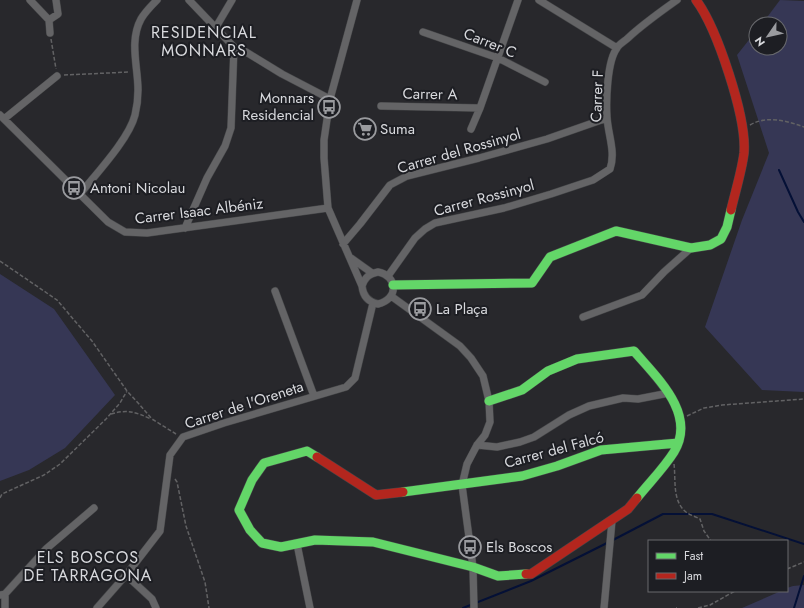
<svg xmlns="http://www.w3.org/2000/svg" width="804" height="608" font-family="Jost,sans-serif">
<rect width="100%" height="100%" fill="#28282c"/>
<path fill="#363755" d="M 780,0 L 804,1 L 804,392 L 762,390 L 705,327 L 742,220 L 769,153 L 737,55 L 756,31 L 756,48 L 780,48 L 780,24 L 762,24 Z
M 0,274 L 54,309 L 115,395 L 65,448 L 29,470 L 0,481 Z
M 804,585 L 804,608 L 742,608 L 781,591 L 787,591 L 787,588 L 793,586 Z"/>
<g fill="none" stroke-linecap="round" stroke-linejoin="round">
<path stroke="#041036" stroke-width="2" d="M 779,170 L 798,212 L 804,222
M 613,540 L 663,514 L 712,514 L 804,544
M 463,608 L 531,581 L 609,542
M 794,608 L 804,576"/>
<g stroke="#454648" stroke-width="8">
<path id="street" d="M 30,0 L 49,20
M 189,0 L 234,47 L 246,52 L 282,74 L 330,99
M 357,0 L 330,99 L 324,140 L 324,158 L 328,208 L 362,286 C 363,296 368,302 378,304 C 399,299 398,276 378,272 C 369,274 365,277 362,286
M 539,0 L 617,48
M 216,27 L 232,0
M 423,32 L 498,58 L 545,82
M 50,33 L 49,20 L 58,14 L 56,0
M 381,106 L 480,108
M 0,115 L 108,222 L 125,232 L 147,233 L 328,208
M 4,119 L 57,76
M 471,129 L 480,108 L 518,0
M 80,194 C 96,174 129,139 135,115 C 137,107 138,98 138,90 C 138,67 129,41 141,19 C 145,12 151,6 157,0
M 185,228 L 207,178 L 225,146 L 231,128 L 234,47
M 343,244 L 360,224 L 390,185 L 407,176 L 479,158 L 547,139 L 607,118
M 351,258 L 372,273
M 388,276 L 415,238 L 425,229 L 435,223 L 504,208 L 551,194 L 593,180 L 610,169 C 616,152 608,135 607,117 C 606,101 607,61 617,48 C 619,44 625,41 628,38 C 643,24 660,12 677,0
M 275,291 L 314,396
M 391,296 L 460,346 L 471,358 L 483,376 L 489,401 L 490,422 L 485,435 L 477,445 L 467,464 L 462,485 L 473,567 L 474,608
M 583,317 L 642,295 L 664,272 L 691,248
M 477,445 L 497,447 L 520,442 L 534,437 L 569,415 L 589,406 L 623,398 L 638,399 L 669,393
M 297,544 L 310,608
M 126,575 L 152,599 L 156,608
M 5,594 L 46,549 L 94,508
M 0,595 L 5,594 L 5,608
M 97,608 L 126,575 L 160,531 L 170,455 L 183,437 L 224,423 L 346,387 L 355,378 L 373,303
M 604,608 L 612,521"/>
</g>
<g stroke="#454648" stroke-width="10">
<path id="fast" d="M 393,285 L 532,283 L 550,257 L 616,231 L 691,248 L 710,245 L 721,239 L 727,227 L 731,210
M 489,401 L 522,390 L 548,371 L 577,359 L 634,351 C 657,378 697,414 674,452 C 664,468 649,483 637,498
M 317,457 L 307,451 L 264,463 L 252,480 L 239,510 L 250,530 L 262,543 L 281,547 L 315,540 L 373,542 L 473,567 L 498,576 L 526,574
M 403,492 L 522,476 L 557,466 L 601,450 L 678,443"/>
</g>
<g stroke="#454648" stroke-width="10">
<path id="jam" d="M 696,0 C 717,28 747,118 744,153 C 742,170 735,193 731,210
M 317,457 L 376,495 L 403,492
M 526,574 L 531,574 L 628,509 L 637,498"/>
</g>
<path stroke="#626264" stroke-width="1.5" stroke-dasharray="4 2" stroke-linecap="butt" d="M 51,39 L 56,69
M 64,75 L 130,72
M 750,125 C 767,115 787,121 804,127
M 0,261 L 57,300 L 92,341 L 127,391 L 139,404 L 152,419 L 176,434
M 111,414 C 128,409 135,412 151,419
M 687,416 L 704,408 L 722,405 L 804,399
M 674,464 C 676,480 672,501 686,512 C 690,515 696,517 700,519 L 704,531 L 711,541
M 175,479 L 177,482 L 186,526 L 205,582 L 209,608
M 0,498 L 2,494 L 44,475 L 60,464 L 106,419 L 120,403 L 127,391
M 787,569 L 804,562
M 676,608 L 677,608
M 698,608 L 710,605 L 735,591"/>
<use href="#street" stroke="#646466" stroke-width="7"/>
<use href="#fast" stroke="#63d668" stroke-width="9"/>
<use href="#jam" stroke="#b3261e" stroke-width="9"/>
</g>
<defs>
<g id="bus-ring" transform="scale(1.15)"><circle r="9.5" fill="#1d1e23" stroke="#9a9b9f" stroke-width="1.5"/><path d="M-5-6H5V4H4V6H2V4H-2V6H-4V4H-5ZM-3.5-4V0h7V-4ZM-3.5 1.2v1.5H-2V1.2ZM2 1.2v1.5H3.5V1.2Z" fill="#9a9b9f"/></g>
<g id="supermarket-ring" transform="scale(1.15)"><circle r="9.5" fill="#1d1e23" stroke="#9a9b9f" stroke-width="1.5"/><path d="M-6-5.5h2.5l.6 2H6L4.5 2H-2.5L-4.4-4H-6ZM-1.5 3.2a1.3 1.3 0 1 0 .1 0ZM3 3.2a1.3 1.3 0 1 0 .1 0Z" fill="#9a9b9f"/></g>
</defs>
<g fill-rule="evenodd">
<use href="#bus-ring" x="329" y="107"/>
<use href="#supermarket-ring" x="365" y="129"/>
<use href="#bus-ring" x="74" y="188"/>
<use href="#bus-ring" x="420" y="309"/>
<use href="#bus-ring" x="470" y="547"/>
</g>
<g text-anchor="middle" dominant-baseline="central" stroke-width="4" stroke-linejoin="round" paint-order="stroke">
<g font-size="15" fill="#d8d9dd" stroke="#1d1e23">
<text transform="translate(490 43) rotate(22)">Carrer C</text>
<text transform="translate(430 94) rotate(1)">Carrer A</text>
<text transform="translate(597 96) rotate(-88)">Carrer F</text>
<text transform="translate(459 151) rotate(-16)">Carrer del Rossinyol</text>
<text transform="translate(484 198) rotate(-15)">Carrer Rossinyol</text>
<text transform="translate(199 211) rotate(-7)">Carrer Isaac Albéniz</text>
<text transform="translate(244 405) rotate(-18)">Carrer de l'Oreneta</text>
<text transform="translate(554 450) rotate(-15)">Carrer del Falcó</text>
</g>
<g font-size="15" fill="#d8d9dd" stroke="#1d1e23" text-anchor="start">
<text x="314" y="98" text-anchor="end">Monnars<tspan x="314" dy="17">Residencial</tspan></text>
<text x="380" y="129">Suma</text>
<text x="90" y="188">Antoni Nicolau</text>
<text x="436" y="309">La Plaça</text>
<text x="486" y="547">Els Boscos</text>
</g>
<g font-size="16" letter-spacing="1" fill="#d8d9dd" stroke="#1d1e23">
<text x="204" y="32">RESIDENCIAL<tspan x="204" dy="18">MONNARS</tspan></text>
<text x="88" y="557">ELS BOSCOS<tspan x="88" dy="18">DE TARRAGONA</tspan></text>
</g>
</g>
<rect x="648" y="540" width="140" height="52" fill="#1d1e23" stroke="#68696d"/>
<rect x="656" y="553" width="20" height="6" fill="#63d668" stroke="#68696d"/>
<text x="684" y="560" font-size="12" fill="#d8d9dd">Fast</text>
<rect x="656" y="573" width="20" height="6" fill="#b3261e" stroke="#68696d"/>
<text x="684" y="580" font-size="12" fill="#d8d9dd">Jam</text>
<g transform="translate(768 36) rotate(236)"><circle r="19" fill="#1d1e23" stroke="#68696d"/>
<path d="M0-3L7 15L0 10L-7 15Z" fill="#9a9b9f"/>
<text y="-6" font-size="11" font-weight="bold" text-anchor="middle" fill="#d8d9dd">N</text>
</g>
</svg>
